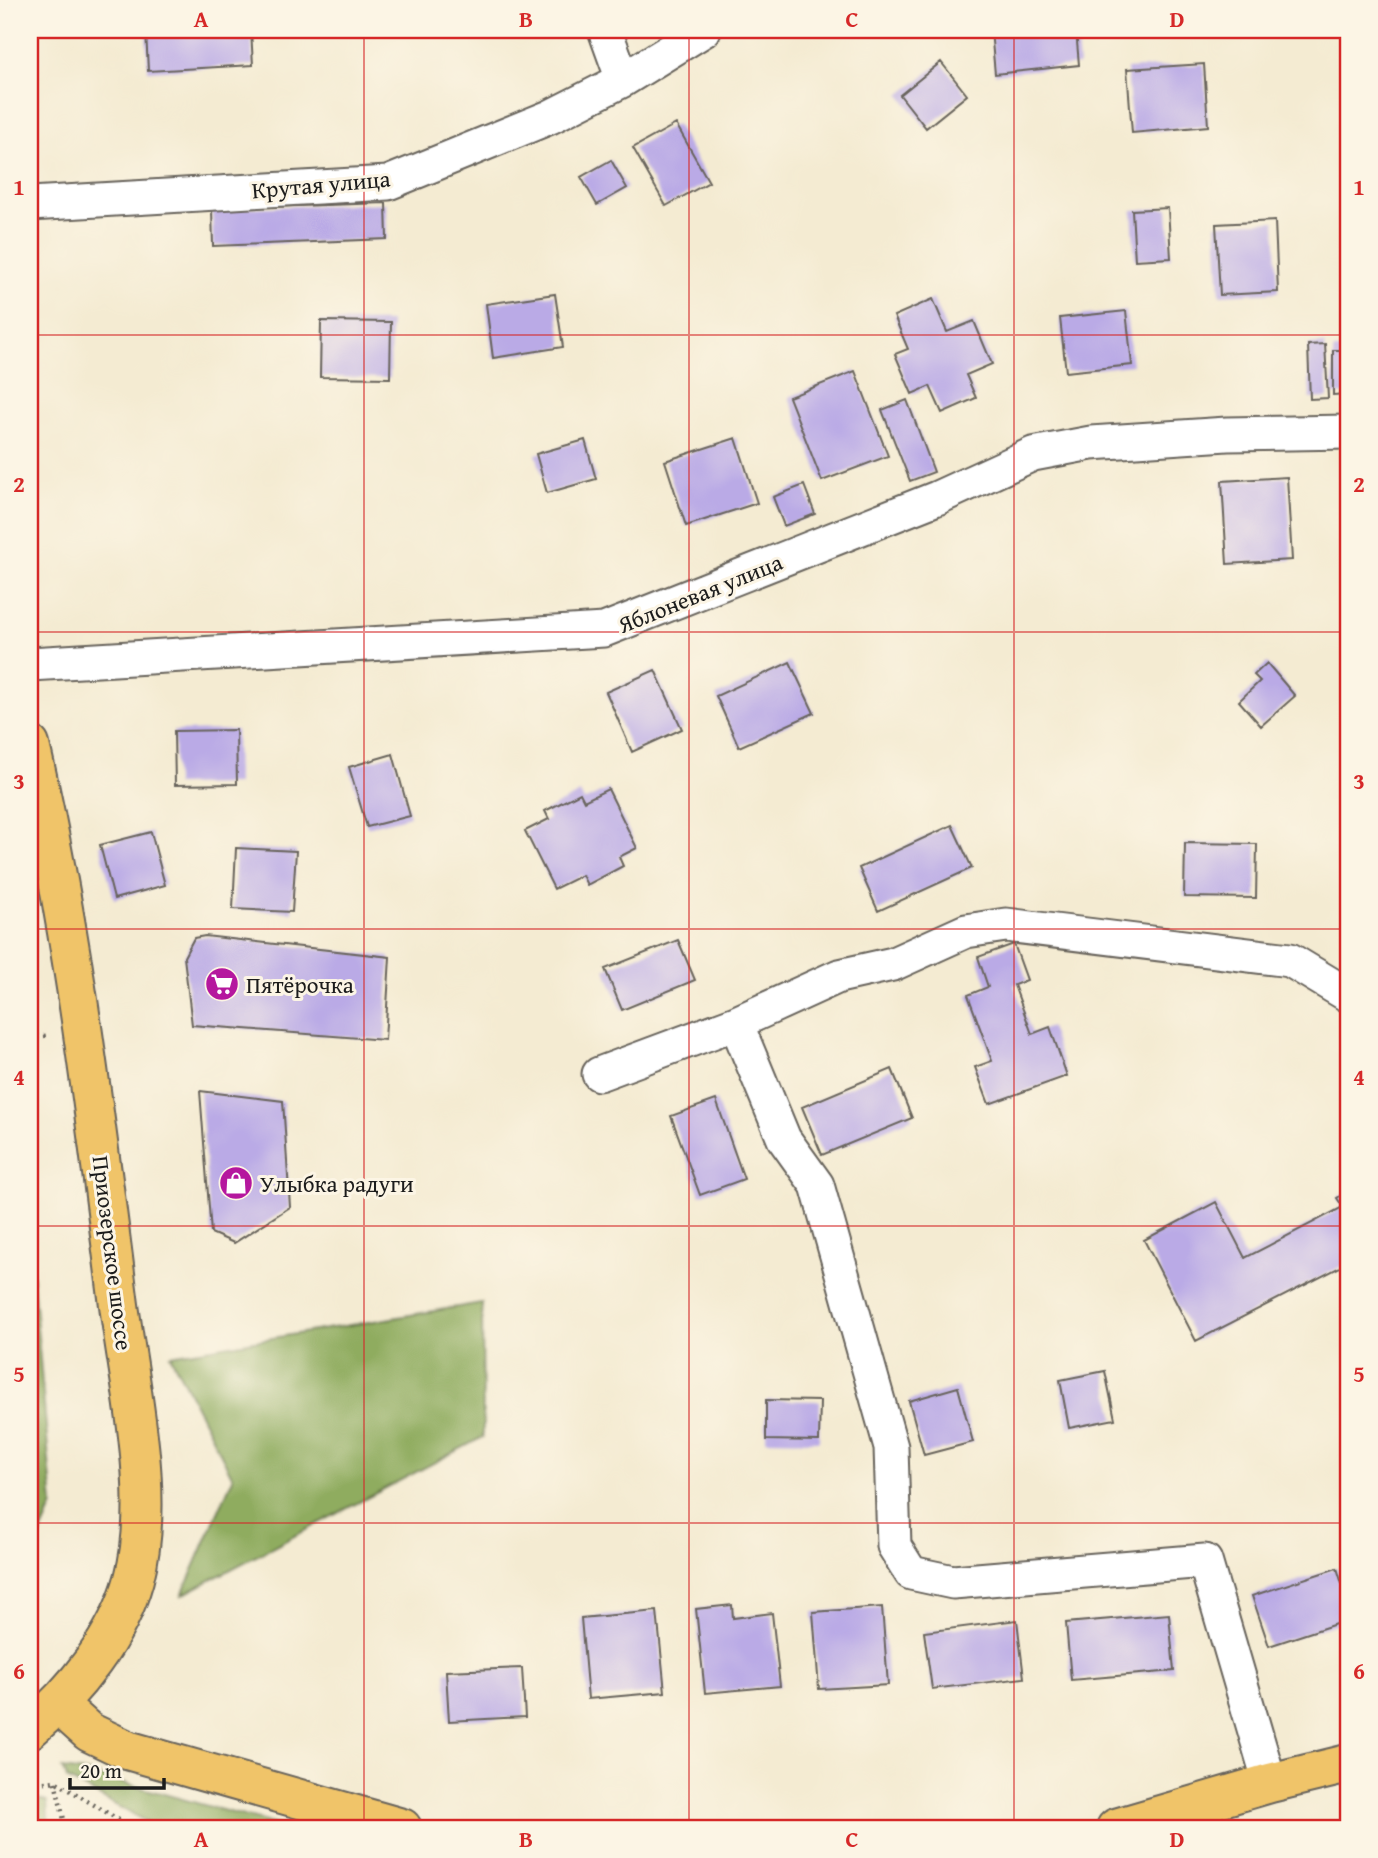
<svg xmlns="http://www.w3.org/2000/svg" width="1378" height="1858" font-family="'Gentium Book Plus',serif">
<rect width="100%" height="100%" fill="#fcf5e5"/>
<filter id="ink" filterUnits="userSpaceOnUse"><feTurbulence type="fractalNoise" baseFrequency=".0143" numOctaves="2"/><feDisplacementMap in="SourceGraphic" scale="14" xChannelSelector="R" yChannelSelector="G"/><feConvolveMatrix kernelMatrix="1 2 1 2 8 2 1 2 1" color-interpolation-filters="sRGB"/></filter>
<filter id="wash" filterUnits="userSpaceOnUse"><feTurbulence type="fractalNoise" baseFrequency=".00686" numOctaves="4" result="noise"/><feDisplacementMap in="SourceGraphic" scale="28" xChannelSelector="R" yChannelSelector="G"/><feGaussianBlur stdDeviation="1.57" result="paint"/><feColorMatrix in="noise" values="0 0 0 0 0 0 0 0 0 0 0 0 0 0 0 0 0 1.4 0 .05"/><feComposite in="paint" operator="in"/></filter>
<g filter="url(#wash)">
<rect width="100%" height="100%" fill="#f4ebd2"/>
<path fill="#8fac5f" stroke="#56643e" stroke-width="2" d="M 30,1248 L 53,1505 L 30,1559 Z
M 482,1303 L 483,1437 L 182,1595 L 233,1478 L 170,1355 Z
M 62,1769 L 84,1772 L 288,1828 L 158,1828 L 67,1779 Z
M 30,1797 L 47,1802 L 49,1828 L 30,1828 Z"/>
<g id="blocks">
<path fill="#baaae6" d="M 146,30 L 251,30 L 253,65 L 148,71 Z
M 991,30 L 1076,30 L 1079,65 L 995,74 Z
M 941,62 L 967,95 L 926,128 L 900,95 Z
M 1204,64 L 1208,126 L 1132,133 L 1127,69 Z
M 676,124 L 709,182 L 666,206 L 633,148 Z
M 611,160 L 627,188 L 597,205 L 581,177 Z
M 386,203 L 387,239 L 213,246 L 212,209 Z
M 1168,208 L 1171,258 L 1135,260 L 1132,210 Z
M 1275,221 L 1278,292 L 1220,295 L 1216,224 Z
M 555,294 L 563,347 L 493,358 L 486,304 Z
M 933,299 L 947,332 L 974,321 L 992,364 L 966,375 L 976,398 L 942,413 L 930,386 L 912,394 L 895,354 L 908,349 L 894,316 Z
M 1126,311 L 1132,365 L 1066,372 L 1060,318 Z
M 321,321 L 391,322 L 390,378 L 320,377 Z
M 1325,344 L 1328,398 L 1310,399 L 1308,345 Z
M 1333,350 L 1348,350 L 1348,394 L 1333,395 Z
M 855,371 L 888,456 L 822,481 L 789,397 Z
M 907,400 L 934,472 L 910,481 L 882,410 Z
M 736,438 L 757,503 L 686,526 L 665,461 Z
M 585,440 L 596,479 L 547,493 L 536,454 Z
M 1287,477 L 1292,560 L 1227,564 L 1222,481 Z
M 804,485 L 815,514 L 784,526 L 773,497 Z
M 790,662 L 814,713 L 739,747 L 716,696 Z
M 1267,663 L 1295,696 L 1261,726 L 1239,701 L 1260,681 L 1254,675 Z
M 655,670 L 682,729 L 632,752 L 606,692 Z
M 236,730 L 237,784 L 175,785 L 174,731 Z
M 393,754 L 410,816 L 367,827 L 349,767 Z
M 608,789 L 637,848 L 619,857 L 623,866 L 587,885 L 582,875 L 554,889 L 525,831 L 549,819 L 545,811 L 580,793 L 584,801 Z
M 952,825 L 972,868 L 878,911 L 859,868 Z
M 151,832 L 165,885 L 114,899 L 100,845 Z
M 1185,843 L 1257,844 L 1256,898 L 1184,897 Z
M 236,848 L 296,851 L 292,912 L 233,909 Z
M 205,936 L 390,957 L 385,1040 L 192,1025 L 184,957 L 194,938 Z
M 678,940 L 695,980 L 622,1010 L 605,969 Z
M 1014,944 L 1027,980 L 1014,985 L 1032,1034 L 1050,1027 L 1067,1076 L 989,1104 L 975,1067 L 992,1061 L 968,995 L 988,987 L 978,957 Z
M 892,1069 L 912,1118 L 822,1155 L 802,1107 Z
M 200,1091 L 283,1101 L 290,1207 L 234,1243 L 211,1233 Z
M 716,1100 L 744,1179 L 700,1195 L 671,1116 Z
M 1348,1191 L 1348,1263 L 1196,1341 L 1144,1240 L 1216,1202 L 1245,1258 L 1343,1207 L 1337,1198 Z
M 1105,1371 L 1115,1419 L 1069,1428 L 1060,1380 Z
M 958,1387 L 973,1442 L 924,1455 L 909,1401 Z
M 766,1400 L 820,1401 L 819,1441 L 766,1440 Z
M 1337,1568 L 1348,1603 L 1348,1620 L 1269,1646 L 1252,1596 Z
M 732,1605 L 733,1618 L 772,1613 L 780,1686 L 705,1693 L 696,1609 Z
M 882,1607 L 888,1685 L 819,1689 L 813,1612 Z
M 657,1611 L 665,1692 L 588,1699 L 581,1618 Z
M 1169,1614 L 1174,1671 L 1071,1680 L 1066,1623 Z
M 1017,1620 L 1024,1678 L 932,1689 L 924,1632 Z
M 522,1668 L 525,1717 L 449,1721 L 446,1671 Z"/>
</g>
</g>
<g filter="url(#ink)">
<use href="#blocks" fill-opacity="0" stroke="#68645c" stroke-width="2"/>
<g fill="none" stroke-linecap="round" stroke-linejoin="round">
<g stroke="#68645c" stroke-width="37">
<path id="minor" d="M 605,30 L 623,80
M 30,204 L 388,183 L 550,117 L 623,80 L 704,30
M 30,664 L 604,630 L 937,498 L 1033,454 L 1091,443 L 1227,434 L 1348,432
M 736,1023 L 839,976 L 893,964 L 966,931 L 1006,925 L 1290,960 L 1348,995
M 599,1074 L 736,1023 L 784,1139 L 817,1185 L 891,1447 L 894,1546 L 911,1573 L 953,1582 L 1205,1561 L 1270,1783"/>
</g>
<g stroke="#68645c" stroke-width="42">
<path id="major" d="M 30,745 C 73,930 95,1118 119,1305 C 130,1389 156,1497 134,1579 C 118,1637 75,1691 30,1729
M 59,1705 L 89,1732 L 127,1750 L 402,1828
M 1116,1828 L 1270,1783 L 1348,1764"/>
</g>
<path stroke="#68645c" stroke-width="4.5" stroke-dasharray="2 5" stroke-linecap="butt" d="M 30,1038 L 50,1035
M 55,1782 L 66,1828
M 30,1784 L 55,1781 L 132,1828"/>
<use href="#minor" stroke="#fff" stroke-width="33"/>
<use href="#major" stroke="#f0c469" stroke-width="38"/>
</g>
</g>
<path fill="none" stroke="#d62828" stroke-width="2" stroke-opacity="0.55" d="M 364,30 L 364,1828M 689,30 L 689,1828M 1014,30 L 1014,1828M 30,335 L 1348,335M 30,632 L 1348,632M 30,929 L 1348,929M 30,1226 L 1348,1226M 30,1523 L 1348,1523"/>
<defs>
<g id="supermarket-disc" transform="scale(1.75)"><circle r="9.5" fill="#b5179e" stroke="#fcf5e5"/><path d="M-6-5.5h2.5l.6 2H6L4.5 2H-2.5L-4.4-4H-6ZM-1.5 3.2a1.3 1.3 0 1 0 .1 0ZM3 3.2a1.3 1.3 0 1 0 .1 0Z" fill="#fff"/></g>
<g id="shop-disc" transform="scale(1.75)"><circle r="9.5" fill="#b5179e" stroke="#fcf5e5"/><path d="M-5-2.5h2.3a2.7 3.5 0 0 1 5.4 0H5L5.5 6h-11ZM-1.5-2.5h3a1.5 2.3 0 0 0-3 0Z" fill="#fff"/></g>
</defs>
<g fill-rule="evenodd">
<use href="#supermarket-disc" x="222" y="984"/>
<use href="#shop-disc" x="236" y="1183"/>
</g>
<g text-anchor="middle" dominant-baseline="central" stroke-width="6" stroke-linejoin="round" paint-order="stroke">
<g font-size="23" fill="#1c1c1c" stroke="#fcf5e5">
<text transform="translate(321 184) rotate(-5)">Крутая улица</text>
<text transform="translate(700 593) rotate(-22)">Яблоневая улица</text>
<text transform="translate(113 1253) rotate(83)">Приозерское шоссе</text>
</g>
<g font-size="23" fill="#1c1c1c" stroke="#fcf5e5" text-anchor="start">
<text x="246" y="984">Пятёрочка</text>
<text x="260" y="1183">Улыбка радуги</text>
</g>
</g>
<rect width="1378" height="1858" fill="none" stroke="#fcf5e5" stroke-width="77"/>
<path d="M70 1778v10h94v-10" fill="none" stroke="#1c1c1c" stroke-width="3.5"/>
<text x="80" y="1778" font-size="21" fill="#1c1c1c" stroke="#fcf5e5" stroke-width="5" paint-order="stroke">20 m</text>
<rect x="38" y="38" width="1302" height="1782" fill="none" stroke="#d62828" stroke-width="2.5"/>
<g font-size="23" text-anchor="middle" font-weight="bold" fill="#d62828">
<text x="201" y="27">A</text>
<text x="526" y="27">B</text>
<text x="852" y="27">C</text>
<text x="1177" y="27">D</text>
<text x="19" y="195">1</text>
<text x="1359" y="195">1</text>
<text x="19" y="492">2</text>
<text x="1359" y="492">2</text>
<text x="19" y="789">3</text>
<text x="1359" y="789">3</text>
<text x="19" y="1085">4</text>
<text x="1359" y="1085">4</text>
<text x="19" y="1382">5</text>
<text x="1359" y="1382">5</text>
<text x="19" y="1679">6</text>
<text x="1359" y="1679">6</text>
<text x="201" y="1847">A</text>
<text x="526" y="1847">B</text>
<text x="852" y="1847">C</text>
<text x="1177" y="1847">D</text>
</g>
</svg>
